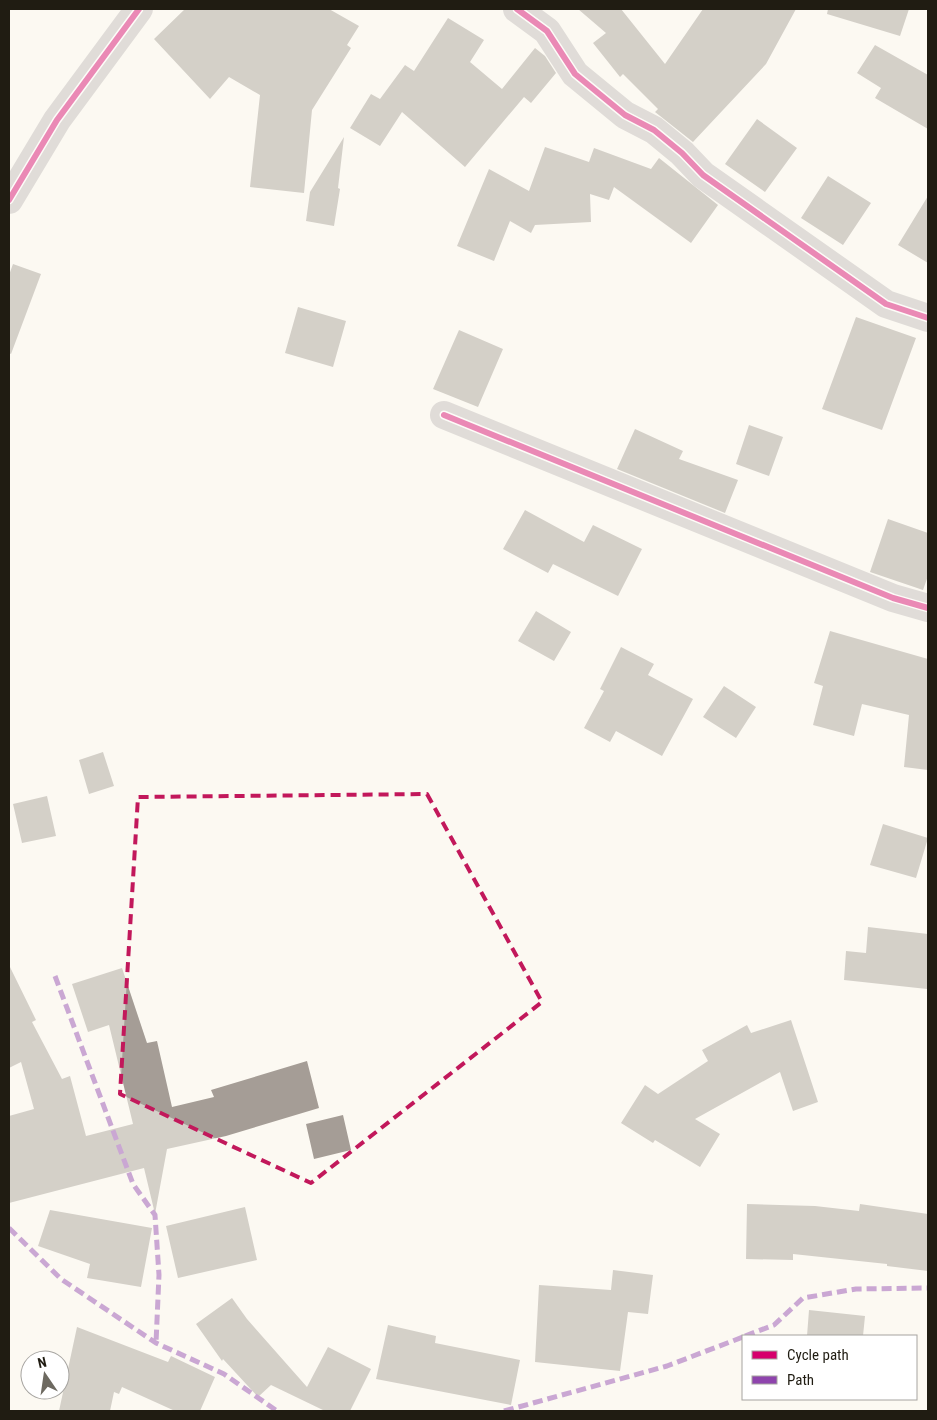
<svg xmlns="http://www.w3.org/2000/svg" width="937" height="1420" font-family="'Roboto Condensed',sans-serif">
<rect width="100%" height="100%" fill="#fcf9f2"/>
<path fill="#a59d96" d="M 185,9 L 329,9 L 359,26 L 347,45 L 351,48 L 312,110 L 304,193 L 250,187 L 260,95 L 229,77 L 210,99 L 154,39 Z
M 578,9 L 621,9 L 665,64 L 703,9 L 796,9 L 766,64 L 693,142 L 655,112 L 658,109 L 623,74 L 620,77 L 593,43 L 606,33 Z
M 828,9 L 909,9 L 900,36 L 827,14 Z
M 448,18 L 484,40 L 470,62 L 502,89 L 535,48 L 545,56 L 556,73 L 531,103 L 524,97 L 465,167 L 402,112 L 380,146 L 350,128 L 371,94 L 380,99 L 405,65 L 414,71 Z
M 875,45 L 928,75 L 928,129 L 875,98 L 881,88 L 857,73 Z
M 757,119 L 797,148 L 765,192 L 725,164 Z
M 344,137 L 338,188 L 340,189 L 334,226 L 306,221 L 310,192 Z
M 545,147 L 589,162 L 594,148 L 651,169 L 659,158 L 718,205 L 691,243 L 614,187 L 609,200 L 590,194 L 591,222 L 535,225 L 531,233 L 510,221 L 494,261 L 457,246 L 489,169 L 529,191 Z
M 828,176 L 871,203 L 843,245 L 801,218 Z
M 928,196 L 928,263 L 898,245 Z
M 13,264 L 41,274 L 11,354 L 9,353 L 9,275 Z
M 298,307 L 346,321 L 333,367 L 285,353 Z
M 856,317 L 916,338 L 882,430 L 822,409 Z
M 459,330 L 503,349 L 478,407 L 433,389 Z
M 749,425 L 783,437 L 769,476 L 736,464 Z
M 635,429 L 683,451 L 679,459 L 738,480 L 725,513 L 617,469 Z
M 525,510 L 584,542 L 593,525 L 642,549 L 618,596 L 553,564 L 548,573 L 503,549 Z
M 888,519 L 928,533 L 928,576 L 923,590 L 870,572 Z
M 536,611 L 571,632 L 554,661 L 518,641 Z
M 830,631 L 928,659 L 928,770 L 904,767 L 909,715 L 862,704 L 854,736 L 813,725 L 823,686 L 814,683 Z
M 621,647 L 654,664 L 648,675 L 693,699 L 662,756 L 616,731 L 610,742 L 584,728 L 604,691 L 600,689 Z
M 724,686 L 756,707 L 736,738 L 703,717 Z
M 103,752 L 114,786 L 89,794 L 79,760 Z
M 47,796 L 56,836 L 22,843 L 13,804 Z
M 883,824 L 928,838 L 916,878 L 870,865 Z
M 868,927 L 928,934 L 927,989 L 844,980 L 846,951 L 866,953 Z
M 9,965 L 36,1020 L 32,1022 L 62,1079 L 70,1076 L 86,1136 L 133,1124 L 109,1025 L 88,1032 L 72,984 L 122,968 L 147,1043 L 157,1041 L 172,1107 L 214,1097 L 211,1090 L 307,1061 L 319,1108 L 226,1136 L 167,1149 L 155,1214 L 144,1168 L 9,1203 L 9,1116 L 34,1109 L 21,1062 L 9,1068 Z
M 791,1020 L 818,1102 L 793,1111 L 780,1072 L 695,1119 L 720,1134 L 700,1167 L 655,1140 L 653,1143 L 621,1123 L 645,1085 L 658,1094 L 708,1061 L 702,1050 L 747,1025 L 751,1033 Z
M 343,1115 L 351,1150 L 314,1159 L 306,1124 Z
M 747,1204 L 815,1206 L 859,1211 L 860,1204 L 928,1214 L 928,1271 L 887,1266 L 887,1264 L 793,1254 L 793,1260 L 746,1259 Z
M 245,1207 L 257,1260 L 178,1278 L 166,1226 Z
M 50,1210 L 152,1228 L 141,1287 L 87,1278 L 90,1264 L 38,1246 Z
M 613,1270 L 653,1275 L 648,1314 L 628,1312 L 620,1371 L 535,1362 L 539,1285 L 611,1290 Z
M 232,1298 L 247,1319 L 307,1387 L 328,1347 L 371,1369 L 350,1411 L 325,1411 L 271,1385 L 258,1397 L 223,1359 L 222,1361 L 196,1324 Z
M 809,1310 L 865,1316 L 863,1336 L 807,1336 Z
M 388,1325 L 436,1336 L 435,1343 L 520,1360 L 511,1405 L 376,1379 Z
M 77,1327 L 168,1362 L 171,1356 L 215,1377 L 200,1411 L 175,1411 L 122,1387 L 119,1394 L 114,1392 L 110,1411 L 59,1411 Z"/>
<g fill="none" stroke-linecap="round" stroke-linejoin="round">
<path stroke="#bfb8b8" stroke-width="28" d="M 517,9 L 547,31 L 575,74 L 625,115 L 654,130 L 682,153 L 703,175 L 886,304 L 928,318
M 9,200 L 57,120 L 139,9
M 444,415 L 893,598 L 928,608"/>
<path stroke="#8e44ad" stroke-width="5" stroke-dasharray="10 5" stroke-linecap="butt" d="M 55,976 L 133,1184 L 155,1215 L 159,1275 L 156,1343
M 9,1228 L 61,1279 L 156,1343 L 224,1374 L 277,1411
M 745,1336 L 774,1325 L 803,1298 L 856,1289 L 928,1288
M 504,1411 L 667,1366 L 743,1337"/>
<g stroke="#fff" stroke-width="9">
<path id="cycleway" d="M 517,9 L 547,31 L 575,74 L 625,115 L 654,130 L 682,153 L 703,175 L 886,304 L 928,318
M 9,200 L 57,120 L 139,9
M 444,415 L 893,598 L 928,608"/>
</g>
<use href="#cycleway" stroke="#d6006c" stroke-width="6"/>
</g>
<path d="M0 0H937V1420H0ZM 427,794 L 542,1002 L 311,1183 L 120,1094 L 138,797 Z" fill="#fcf9f2" fill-opacity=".55" fill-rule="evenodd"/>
<path fill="none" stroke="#c2185b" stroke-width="4" stroke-dasharray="10 6" stroke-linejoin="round" d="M 427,794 L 542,1002 L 311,1183 L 120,1094 L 138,797 Z"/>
<rect width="937" height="1420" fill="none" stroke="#201c12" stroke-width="20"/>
<rect x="742" y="1335" width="175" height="65" fill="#ffffff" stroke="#a6a4a0"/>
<rect x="752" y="1351" width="25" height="8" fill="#d6006c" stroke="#a6a4a0"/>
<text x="787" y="1360" font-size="15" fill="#201c12">Cycle path</text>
<rect x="752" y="1376" width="25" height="8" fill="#8e44ad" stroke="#a6a4a0"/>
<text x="787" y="1385" font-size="15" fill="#201c12">Path</text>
<g transform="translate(45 1375) rotate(347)"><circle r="24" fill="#ffffff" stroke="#a6a4a0"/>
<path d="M0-4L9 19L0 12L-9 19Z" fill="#6d6960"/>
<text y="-8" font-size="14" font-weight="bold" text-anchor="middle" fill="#201c12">N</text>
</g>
</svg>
